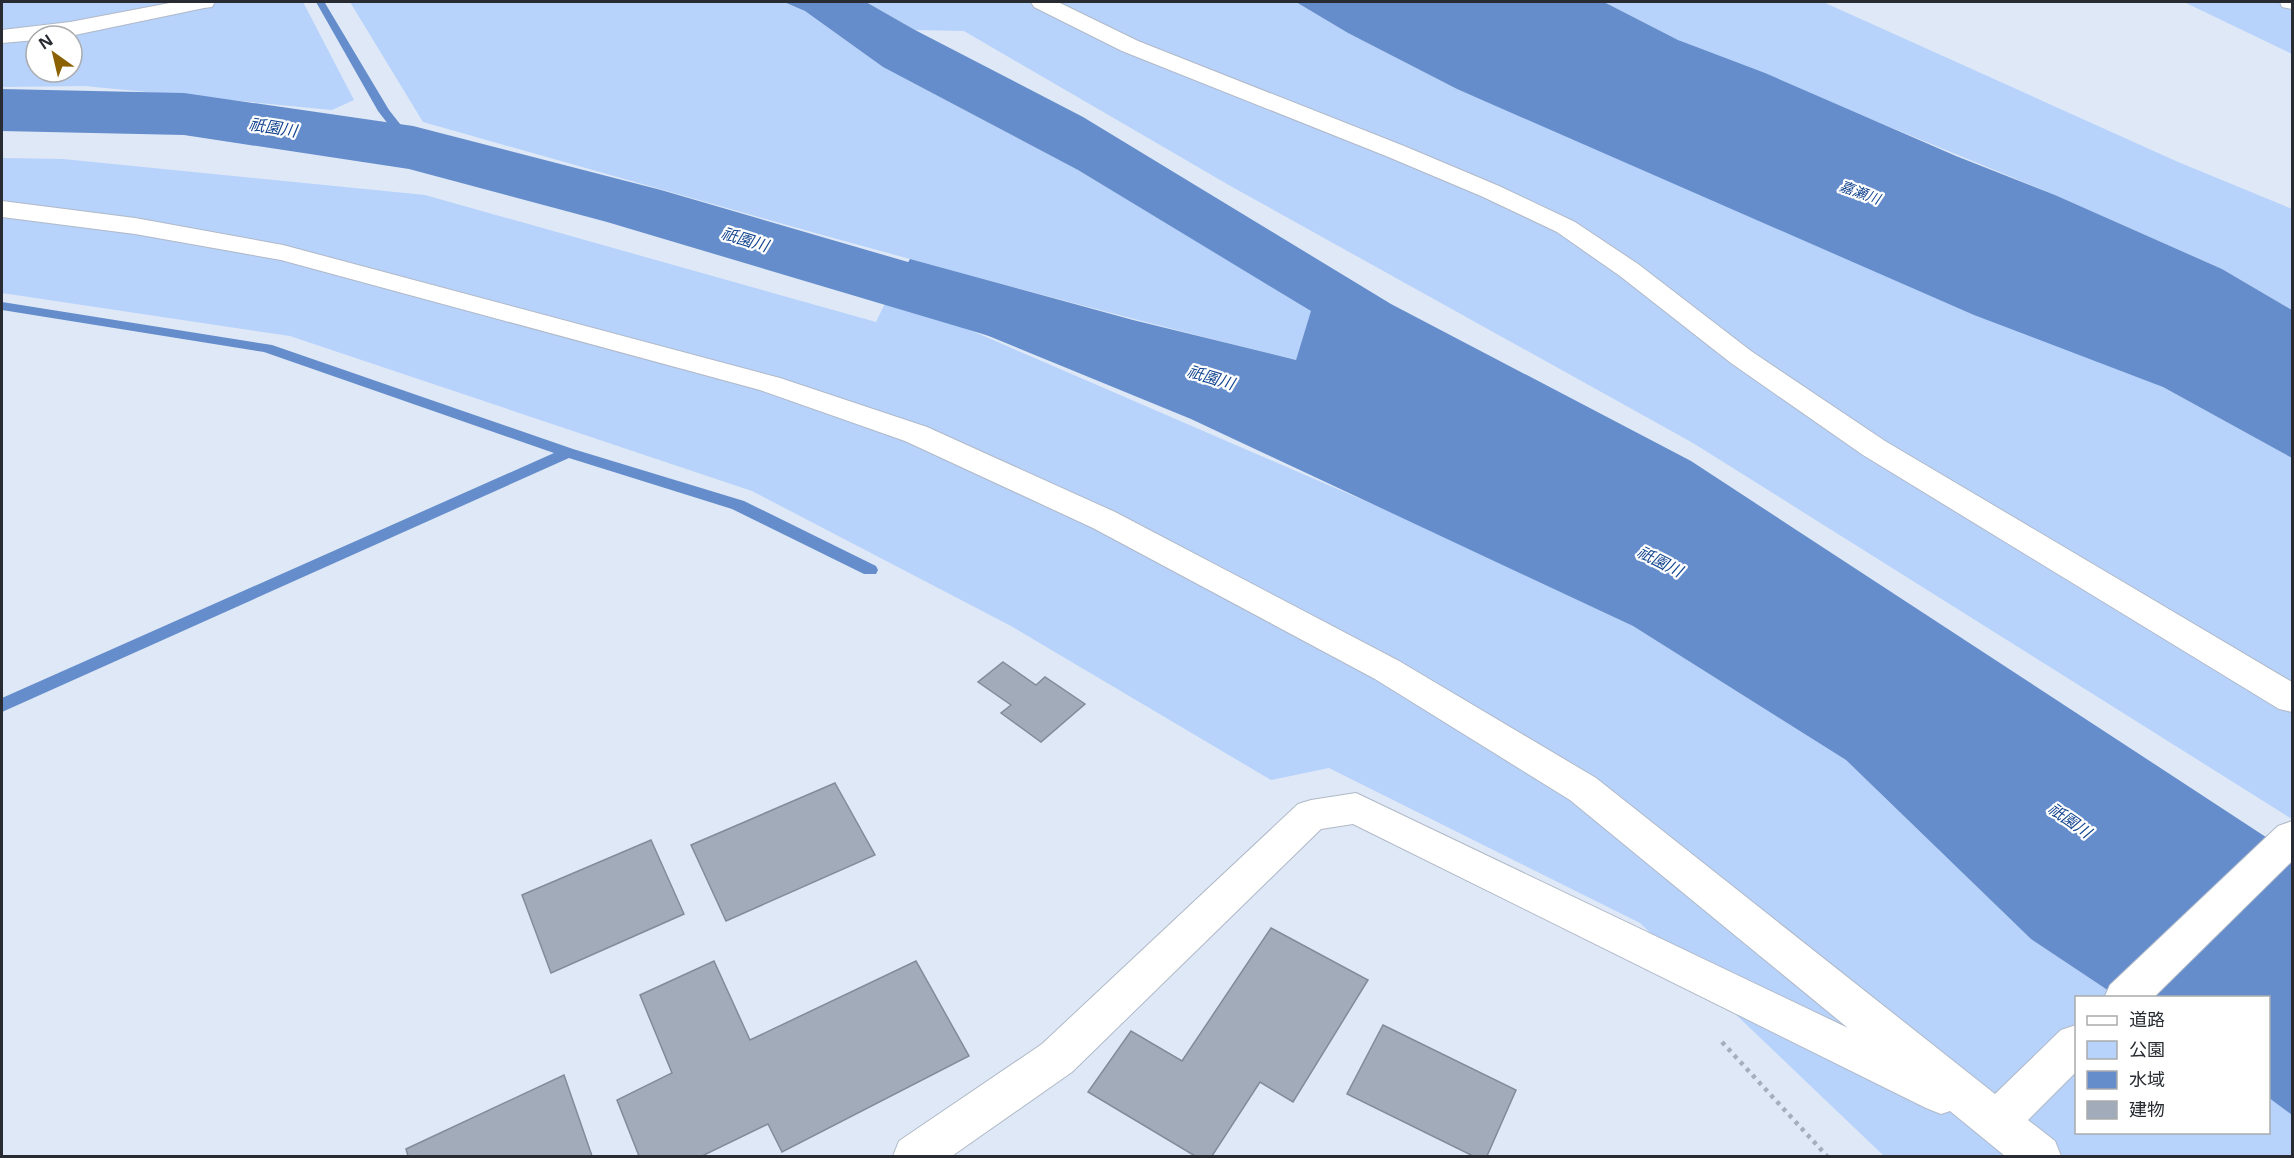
<svg xmlns="http://www.w3.org/2000/svg" width="2294" height="1158" font-family="'Open Sans','Noto Sans JP',sans-serif">
<rect width="100%" height="100%" fill="#dee8f7"/>
<path fill="#b7d2fb" fill-rule="evenodd" d="M 2,2 L 303,2 L 354,100 L 332,110 L 85,86 L 2,87 ZM 36,36 L 72,36 L 72,72 L 36,72 Z
M 350,2 L 784,2 L 805,11 L 883,67 L 1078,170 L 1312,311 L 1296,360 C 1003,288 713,204 423,122 Z
M 866,2 L 1296,2 L 1348,33 L 1457,89 L 2163,387 L 2292,458 L 2292,819 L 1693,443 L 1234,188 L 964,31 L 915,30 Z
M 1604,2 L 1823,2 L 2178,162 L 2292,209 L 2292,310 L 2222,269 L 2055,195 L 1678,40 Z
M 2184,2 L 2292,2 L 2292,54 Z
M 2,158 L 63,159 L 425,195 L 876,322 L 889,295 L 1400,516 L 1633,626 L 1846,760 L 2031,939 L 2118,997 L 2076,998 L 2076,1132 L 2268,1132 L 2269,1098 L 2292,1115 L 2292,1156 L 1884,1156 L 1640,923 L 1329,768 L 1271,780 L 1011,626 L 752,491 L 290,336 L 2,293 Z"/>
<path fill="#658dcc" d="M 784,2 L 866,2 L 915,30 L 1083,117 L 1391,304 L 1691,461 L 2292,854 L 2292,1115 L 2269,1098 L 2268,998 L 2118,997 L 2031,939 L 1846,760 L 1633,626 L 1191,419 L 889,295 L 910,259 L 1133,320 L 1296,360 L 1311,311 L 1078,170 L 883,67 L 805,11 Z
M 1296,2 L 1604,2 L 1678,40 L 1765,73 L 1956,156 L 2055,195 L 2222,269 L 2292,310 L 2292,458 L 2163,387 L 1974,315 L 1457,89 L 1348,33 Z"/>
<g fill="none" stroke-linecap="round" stroke-linejoin="round">
<path fill="#658dcc" fill-rule="evenodd" d="M 316,2 L 325,3 L 389,110 L 419,148 L 417,151 L 409,151 L 378,111 Z
M 2,302 L 272,345 L 573,449 L 744,501 L 876,566 L 878,570 L 876,574 L 864,574 L 732,509 L 569,458 L 2,712 L 2,698 L 554,453 L 264,352 L 2,310 Z"/>
<path fill="#658dcc" fill-rule="evenodd" d="M 2,89 L 184,93 L 413,126 L 661,190 L 1052,304 L 1064,321 L 1052,338 L 1023,346 L 607,222 L 409,169 L 184,135 L 2,131 Z"/>
</g>
<path fill="#a2abb9" stroke="#828b99" stroke-width="1.5" d="M 1003,662 L 1036,685 L 1045,677 L 1085,704 L 1041,742 L 1001,713 L 1011,705 L 978,682 Z
M 835,783 L 875,855 L 726,921 L 691,845 Z
M 651,840 L 684,914 L 551,973 L 522,895 Z
M 1271,928 L 1368,980 L 1293,1102 L 1260,1082 L 1212,1156 L 1195,1156 L 1088,1092 L 1131,1031 L 1182,1061 Z
M 714,961 L 750,1040 L 916,961 L 969,1056 L 782,1152 L 768,1124 L 702,1156 L 639,1156 L 617,1100 L 672,1073 L 640,995 Z
M 1383,1025 L 1516,1090 L 1487,1156 L 1473,1156 L 1347,1094 Z
M 564,1075 L 592,1156 L 408,1156 L 406,1149 Z"/>
<g fill="none" stroke-linecap="round" stroke-linejoin="round">
<g stroke="#b0b9c8" stroke-width="2">
<path id="minor" d="M 175,2 L 215,2 L 212,7 L 204,8 L 70,36 L 36,36 L 36,40 L 2,43 L 2,30 L 70,22 Z
M 1031,2 L 1058,2 L 1138,41 L 1404,146 L 1499,186 L 1575,222 L 1638,264 L 1751,351 L 1885,441 L 2292,682 L 2292,712 L 2279,709 L 1863,455 L 1731,363 L 1620,276 L 1557,232 L 1481,196 L 1386,156 L 1122,51 L 1034,7 Z
M 2280,2 L 2292,2 L 2292,9 L 2282,7 Z
M 2,201 L 135,218 L 283,245 L 780,378 L 927,427 L 1115,512 L 1399,661 L 1596,778 L 1995,1094 L 2061,1030 L 2076,1025 L 2076,1072 L 2028,1120 L 2055,1141 L 2061,1156 L 2005,1156 L 1950,1111 L 1941,1114 L 1926,1108 L 1353,824 L 1321,829 L 1072,1072 L 952,1156 L 893,1156 L 899,1141 L 1042,1044 L 1298,804 L 1311,800 L 1356,793 L 1848,1028 L 1570,800 L 1375,679 L 1093,528 L 905,441 L 760,390 L 281,260 L 135,234 L 2,217 Z
M 2292,821 L 2292,861 L 2153,998 L 2104,998 L 2110,985 L 2278,826 Z"/>
</g>
<path stroke="#a5aeba" stroke-width="4.5" stroke-dasharray="4 5" stroke-linecap="butt" d="M 1722,1042 L 1827,1156"/>
<use href="#minor" fill="#fff" fill-rule="evenodd"/>
</g>
<g text-anchor="middle" dominant-baseline="central" stroke-width="4.5" stroke-linejoin="round" paint-order="stroke">
<g font-size="14" font-style="italic" fill="#154691" stroke="#fff">
<text transform="translate(1860 192) rotate(20)">嘉瀬川</text>
</g>
<g font-size="16" font-style="italic" fill="#154691" stroke="#fff">
<text transform="translate(273 127) rotate(9)">祇園川</text>
<text transform="translate(745 239) rotate(17)">祇園川</text>
<text transform="translate(1211 377) rotate(17)">祇園川</text>
<text transform="translate(1660 561) rotate(27)">祇園川</text>
<text transform="translate(2070 820) rotate(35)">祇園川</text>
</g>
</g>
<rect width="2294" height="1158" fill="none" stroke="#282c32" stroke-width="6"/>
<rect x="2075" y="996" width="195" height="138" fill="#ffffff" stroke="#a9abad" stroke-width="1.5"/>
<rect x="2087" y="1016" width="30" height="9" fill="#ffffff" stroke="#a9abad" stroke-width="1.5"/>
<text x="2129" y="1026" font-size="18" fill="#282c32">道路</text>
<rect x="2087" y="1041" width="30" height="18" fill="#b7d2fb" stroke="#a9abad" stroke-width="1.5"/>
<text x="2129" y="1056" font-size="18" fill="#282c32">公園</text>
<rect x="2087" y="1071" width="30" height="18" fill="#658dcc" stroke="#a9abad" stroke-width="1.5"/>
<text x="2129" y="1086" font-size="18" fill="#282c32">水域</text>
<rect x="2087" y="1101" width="30" height="18" fill="#a2abb9" stroke="#a9abad" stroke-width="1.5"/>
<text x="2129" y="1116" font-size="18" fill="#282c32">建物</text>
<g transform="translate(54 54) rotate(326)"><circle r="28" fill="#ffffff" stroke="#a9abad" stroke-width="1.5"/>
<path d="M0-4.5L10 22L0 15L-10 22Z" fill="#8b6102"/>
<text y="-9" font-size="16" font-weight="bold" text-anchor="middle" fill="#282c32">N</text>
</g>
</svg>
